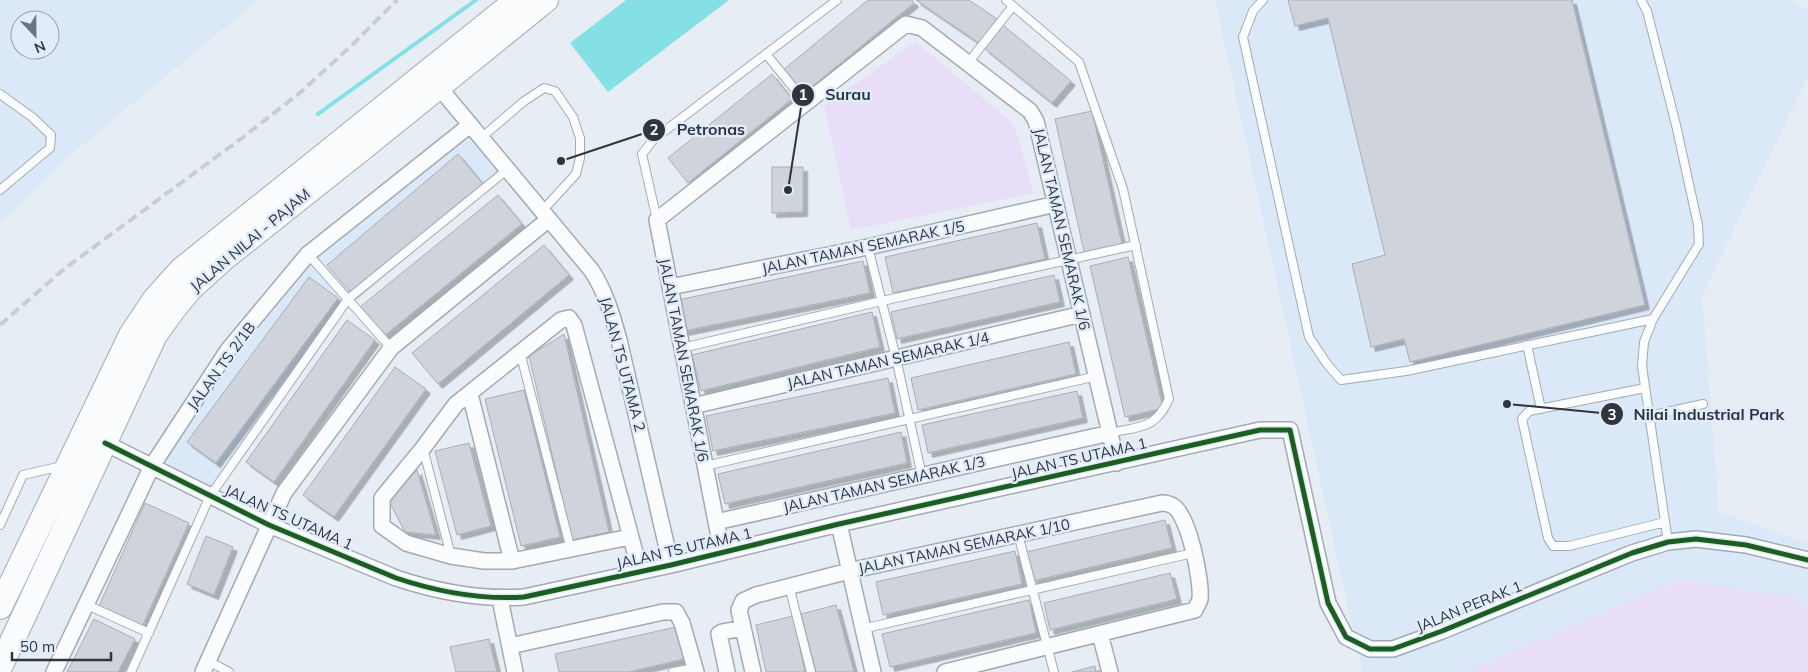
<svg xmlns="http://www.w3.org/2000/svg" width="1808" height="672" font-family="Mulish,sans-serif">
<defs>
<filter id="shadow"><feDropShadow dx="4.5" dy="4.5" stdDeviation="0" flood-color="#0004"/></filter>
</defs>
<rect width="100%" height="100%" fill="#e6edf4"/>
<path fill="#dae8f8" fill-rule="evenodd" d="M 0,0 L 258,0 L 69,156 L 0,223 ZM 20,20 L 50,20 L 50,50 L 20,50 Z
M 1215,0 L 1791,0 L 1808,10 L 1808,77 L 1702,295 L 1719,512 L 1792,537 L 1808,545 L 1808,672 L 1362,672 Z
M 471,123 L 511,168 L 348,301 L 210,494 L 153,468 L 310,253 Z"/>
<path fill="#e9def8" d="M 916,42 L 1014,124 L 1034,193 L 851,230 L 824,105 Z
M 1679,580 L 1790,596 L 1808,608 L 1808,672 L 1466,672 Z"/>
<path fill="#85e0e5" d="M 626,0 L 729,0 L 608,92 L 570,43 Z"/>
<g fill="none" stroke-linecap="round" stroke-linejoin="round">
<path stroke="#85e0e5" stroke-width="4" d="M 318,114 L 476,0"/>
</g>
<path fill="#cfd3dc" stroke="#aaaeb6" filter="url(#shadow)" d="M 868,0 L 912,0 L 914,3 L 803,94 L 783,70 Z
M 916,0 L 969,0 L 997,19 L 979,43 Z
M 1288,0 L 1572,0 L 1645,305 L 1410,362 L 1404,339 L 1371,347 L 1352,264 L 1385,255 L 1328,18 L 1295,26 Z
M 1003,25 L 1071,81 L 1052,103 L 984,48 Z
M 772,74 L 792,99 L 688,183 L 668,158 Z
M 1092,111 L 1122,244 L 1084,252 L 1055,119 Z
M 458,154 L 483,184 L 352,294 L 327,265 Z
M 772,167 L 803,167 L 803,212 L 772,213 Z
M 498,195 L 522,224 L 384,336 L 360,307 Z
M 1037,223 L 1045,259 L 893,293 L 885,257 Z
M 544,245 L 569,275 L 438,384 L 412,353 Z
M 1128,257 L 1163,408 L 1125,417 L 1090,266 Z
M 863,261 L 870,293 L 684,331 L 678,300 Z
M 1054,275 L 1060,302 L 897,339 L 891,312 Z
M 309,277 L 338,298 L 216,463 L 187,442 Z
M 872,312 L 880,347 L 701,391 L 692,355 Z
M 347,320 L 375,340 L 274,482 L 246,462 Z
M 564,334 L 609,532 L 572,540 L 529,356 Z
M 1069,342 L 1076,374 L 918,410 L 911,378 Z
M 395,367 L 426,389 L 334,517 L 303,495 Z
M 888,378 L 895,413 L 713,451 L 706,416 Z
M 524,390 L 560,537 L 521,546 L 485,399 Z
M 1077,391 L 1083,418 L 928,453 L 922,425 Z
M 901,432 L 907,463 L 725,504 L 718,474 Z
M 469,443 L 491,526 L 457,535 L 435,451 Z
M 417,470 L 436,535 L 405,532 L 389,501 Z
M 145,503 L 189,523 L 142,627 L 98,608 Z
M 1165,520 L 1172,548 L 1033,581 L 1026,552 Z
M 206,536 L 233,547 L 214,595 L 187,584 Z
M 1015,551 L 1022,584 L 883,615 L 876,582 Z
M 1170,573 L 1177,599 L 1050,630 L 1044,603 Z
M 1029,600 L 1036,633 L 890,667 L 882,634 Z
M 836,605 L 854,672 L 816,672 L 801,614 Z
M 793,616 L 805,672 L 766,672 L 756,625 Z
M 94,619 L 135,639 L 118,672 L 67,672 Z
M 676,627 L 684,659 L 629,672 L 559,672 L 555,654 Z
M 489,639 L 497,672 L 456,672 L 450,647 Z
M 1095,666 L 1096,672 L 1072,672 Z"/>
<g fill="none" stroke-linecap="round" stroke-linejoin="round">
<g stroke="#a4aab2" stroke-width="10">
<path id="service" d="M 1006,0 L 1079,62 L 1123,189 L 1169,399 C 1155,430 1140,426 1110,433
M 1263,0 L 1253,11 L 1243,37 L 1309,337 L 1327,364 L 1341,380 L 1406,371 L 1653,319
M 1641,0 L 1647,11 L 1676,125 L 1698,225 L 1699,244 L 1653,319 L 1644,342 L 1642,366 L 1668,542
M 766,54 L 806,103
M 968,63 L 1013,6
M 0,94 L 32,117 L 51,135 L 50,148 L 0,190
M 481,138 L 523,102 L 544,88 L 555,91 L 573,117 L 580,138 L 580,158 L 576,174 L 542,211
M 657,220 L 642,154 L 654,139 L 837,0
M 868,247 L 896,358 L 922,476
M 308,254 L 391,348
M 1527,345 L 1541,409
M 682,348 L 882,301 L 1136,245
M 520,352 L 571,550
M 1645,388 L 1529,411 L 1522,419 L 1548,538 L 1553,546 L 1569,546 L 1665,522
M 1649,416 L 1703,404
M 423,448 L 451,556
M 705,466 L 1097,376
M 0,525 L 23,475 L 62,466
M 1018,534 L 1054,672
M 789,586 L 811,672
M 87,605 L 149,633
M 862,629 L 1193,553
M 208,661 L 229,672
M 131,672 L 210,496 L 348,299 L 508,169
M 673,672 L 695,668"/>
</g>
<g stroke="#a4aab2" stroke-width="18">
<path id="minor" d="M 433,80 L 592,271 C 606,293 612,315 619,340 L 671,565
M 670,287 L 868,247 L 1056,204
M 470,394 L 512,561
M 693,406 L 1082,314
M 105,443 L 269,525 L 396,578 C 438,592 480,600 524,597 L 671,565 L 839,524 L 1260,430 L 1290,430 L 1328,603 L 1346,637 L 1370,649 L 1393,649 L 1442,631 L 1632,553 L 1668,542 L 1696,539 L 1746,545 L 1808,560
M 716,522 L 1110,433
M 839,524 L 873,672
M 630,537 L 512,561 L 484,561 L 451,556 L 406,543 L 382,526 L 382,498 L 423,448 L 456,404 L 561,320 L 569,318 L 574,325 L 640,571
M 722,552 L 657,220 L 906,24 L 922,28 L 1030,111 L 1036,121 L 1117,463
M 500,599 L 515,672
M 1100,634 L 1110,672
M 510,646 L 663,612 L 676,612 L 682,623 L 696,672
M 54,672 L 152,466 L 228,350 L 308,254 L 470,125
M 203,672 L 284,493 L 391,348 L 549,219
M 727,672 L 719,634 L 722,632 L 743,628
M 753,672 L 739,610 L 743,601 L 756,595 L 849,571 L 1162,503 C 1165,503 1170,504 1173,506 C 1189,515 1202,582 1200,599 C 1199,603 1196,607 1195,610 L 945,672"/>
</g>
<g stroke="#a4aab2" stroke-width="26">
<path id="primary" d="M 0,607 L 131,335 L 155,299 L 181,270 L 517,0
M 0,667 L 155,335 L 176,306 L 191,288 L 223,259 L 364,147 L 546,0"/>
</g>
<use href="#service" stroke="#fbfcfd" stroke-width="8"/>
<use href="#minor" stroke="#fbfcfd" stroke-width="15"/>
<use href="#primary" stroke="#fbfcfd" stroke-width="24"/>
<path stroke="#cacccf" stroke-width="4" stroke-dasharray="10 5" stroke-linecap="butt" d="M 0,325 L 64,269 L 242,138 L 301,92 L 353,44 L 397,0"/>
<g stroke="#e0ecfa" stroke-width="8">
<path id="cycleway" d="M 105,443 L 269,525 L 396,578 C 438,592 480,600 524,597 L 671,565 L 839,524 L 1260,430 L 1290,430 L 1328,603 L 1346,637 L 1370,649 L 1393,649 L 1442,631 L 1632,553 L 1668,542 L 1696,539 L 1746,545 L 1808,560"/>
</g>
<use href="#cycleway" stroke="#1b5e20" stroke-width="5"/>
</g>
<g text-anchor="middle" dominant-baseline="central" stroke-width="5" stroke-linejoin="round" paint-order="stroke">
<g font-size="15" fill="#2e353e" stroke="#e0ecfa">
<text transform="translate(1062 229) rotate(77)">JALAN TAMAN SEMARAK 1/6</text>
<text transform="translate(250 240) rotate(-40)">JALAN NILAI - PAJAM</text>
<text transform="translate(863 247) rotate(-12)">JALAN TAMAN SEMARAK 1/5</text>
<text transform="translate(684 360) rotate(79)">JALAN TAMAN SEMARAK 1/6</text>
<text transform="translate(888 360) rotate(-13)">JALAN TAMAN SEMARAK 1/4</text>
<text transform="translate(623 364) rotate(75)">JALAN TS UTAMA 2</text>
<text transform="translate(221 366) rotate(-54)">JALAN TS 2/1B</text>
<text transform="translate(1079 458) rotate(-13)">JALAN TS UTAMA 1</text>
<text transform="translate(884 484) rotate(-13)">JALAN TAMAN SEMARAK 1/3</text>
<text transform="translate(289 517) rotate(24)">JALAN TS UTAMA 1</text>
<text transform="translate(964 546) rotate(-12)">JALAN TAMAN SEMARAK 1/10</text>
<text transform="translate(684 548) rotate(-13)">JALAN TS UTAMA 1</text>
<text transform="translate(1469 606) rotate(-22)">JALAN PERAK 1</text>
</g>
</g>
<path fill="none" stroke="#2e353e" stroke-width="2" d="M788 190L803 95M561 161L654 130M1507 404L1612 414"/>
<g fill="#2e353e" stroke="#e0ecfa" stroke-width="2">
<circle cx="788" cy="190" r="5"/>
<circle cx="561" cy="161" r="5"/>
<circle cx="1507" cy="404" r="5"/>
<circle cx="803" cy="95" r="12"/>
<circle cx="654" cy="130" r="12"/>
<circle cx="1612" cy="414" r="12"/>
</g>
<g font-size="15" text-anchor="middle" font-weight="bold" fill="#fff">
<text x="803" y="100">1</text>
<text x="654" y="135">2</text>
<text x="1612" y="420">3</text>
</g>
<g font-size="16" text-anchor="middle" font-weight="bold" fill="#2e353e" stroke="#e0ecfa" stroke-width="5" stroke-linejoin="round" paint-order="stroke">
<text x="848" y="100">Surau</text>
<text x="711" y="135">Petronas</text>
<text x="1709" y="420">Nilai Industrial Park</text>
</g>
<g transform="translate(35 35) rotate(158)"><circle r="24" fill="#e0ecfa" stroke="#99a3af"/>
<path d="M0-4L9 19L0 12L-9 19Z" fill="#6e757e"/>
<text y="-8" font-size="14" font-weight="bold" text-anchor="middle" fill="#2e353e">N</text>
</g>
<path d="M12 652v8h99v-8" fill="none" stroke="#2e353e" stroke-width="2.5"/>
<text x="20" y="652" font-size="15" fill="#2e353e" stroke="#e0ecfa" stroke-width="4" paint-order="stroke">50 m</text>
</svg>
